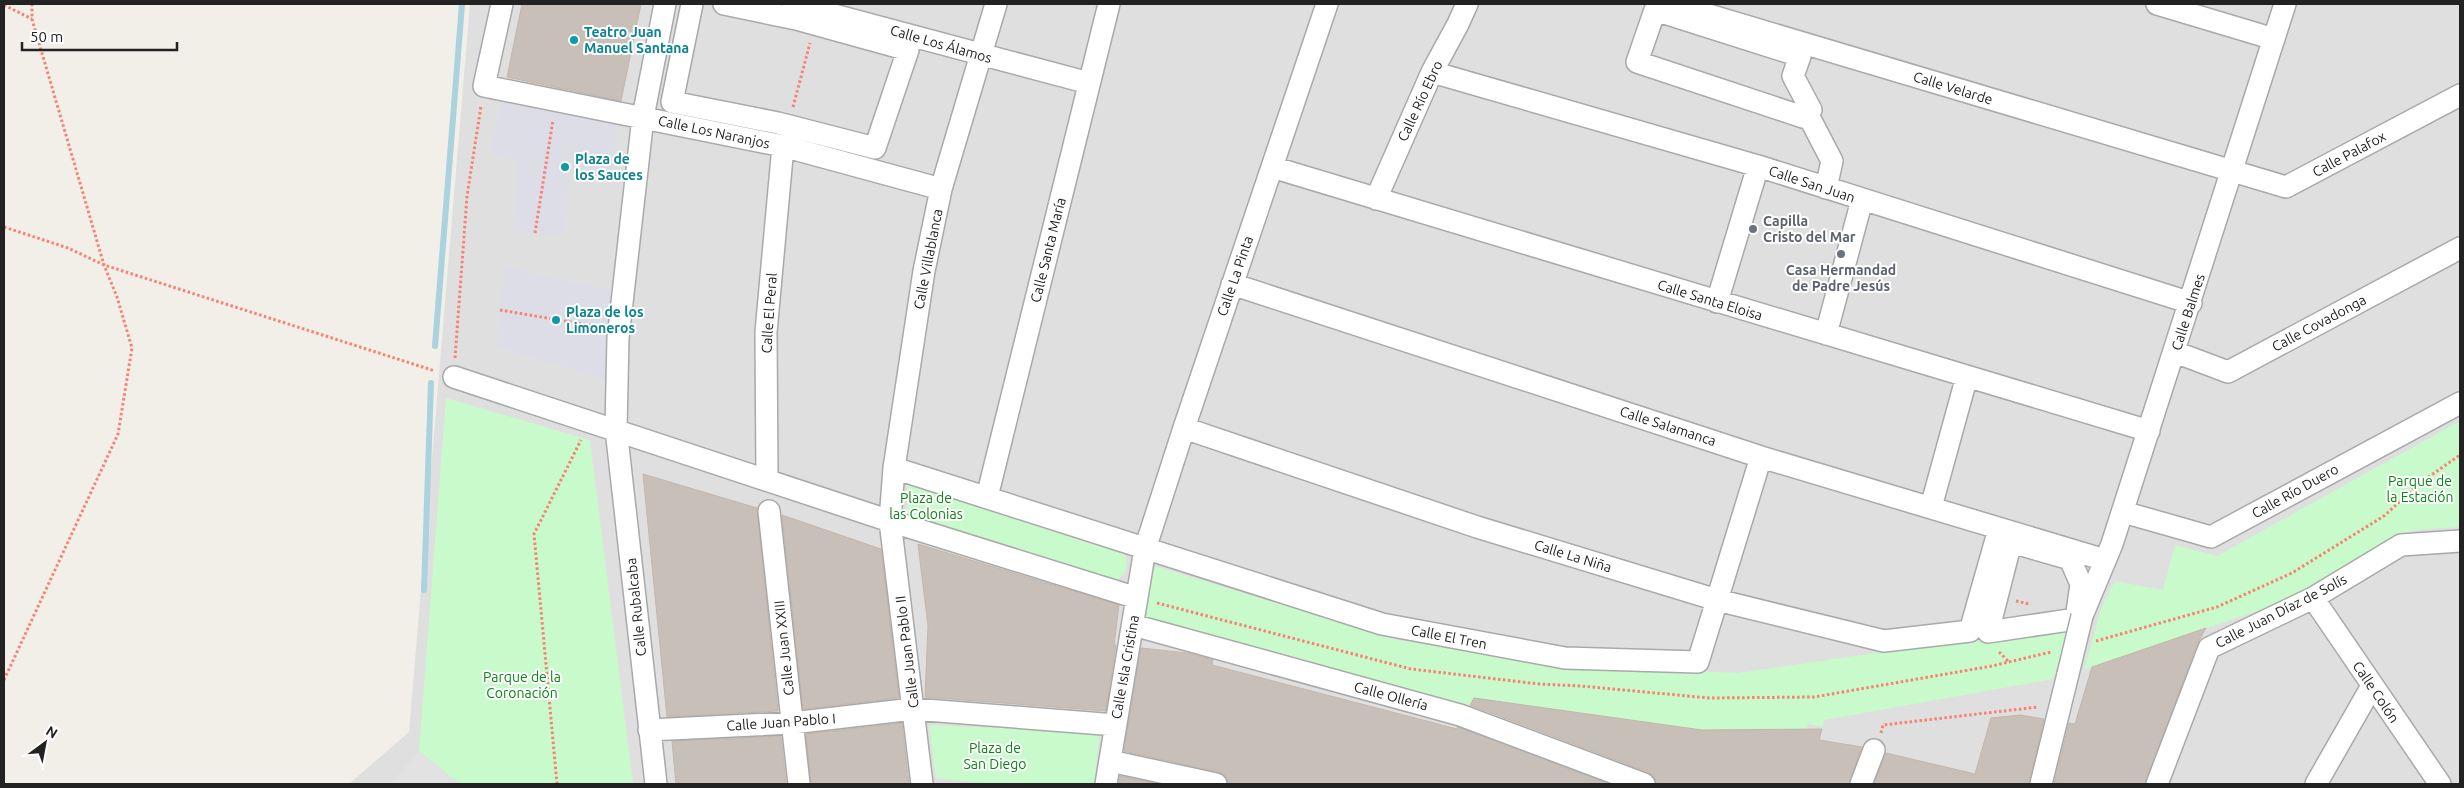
<svg xmlns="http://www.w3.org/2000/svg" width="2464" height="788" font-family="Ubuntu,sans-serif">
<rect width="100%" height="100%" fill="#f2efe9"/>
<path fill="#e0dfdf" d="M 470,4 L 2460,4 L 2460,784 L 349,784 L 409,732 Z"/>
<path fill="#c8facc" d="M 446,398 L 590,440 L 633,784 L 460,784 L 419,751 Z
M 2460,421 L 2460,527 L 2414,530 L 2310,593 L 2084,670 L 2102,606 L 2115,581 L 2163,590 L 2175,545 L 2217,556 Z
M 907,480 L 1123,552 C 1131,565 1126,577 1111,583 L 907,519 Z
M 1155,566 L 1397,640 L 1564,666 L 1738,673 L 2069,625 L 2054,679 L 1824,720 L 1823,727 L 1808,724 L 1806,729 L 1702,730 L 1474,698 L 1469,708 L 1142,621 Z
M 929,725 L 1100,732 L 1094,784 L 988,784 L 936,778 Z"/>
<path fill="#e2e2e2" d="M 419,751 L 460,784 L 390,784 Z"/>
<path fill="#dddde8" d="M 501,101 L 619,125 L 610,181 L 569,173 L 565,236 L 513,230 L 518,161 L 490,153 Z
M 504,267 L 616,291 L 609,381 L 496,347 Z"/>
<g fill="none" stroke-linecap="round" stroke-linejoin="round">
<path stroke="#aad3df" stroke-width="6" d="M 435,346 L 462,4
M 424,590 L 431,383"/>
</g>
<path fill="#c7bfb8" stroke="#c4b6ab" d="M 522,4 L 641,4 L 621,101 L 507,77 Z
M 643,474 L 757,508 L 778,711 L 667,717 Z
M 782,515 L 881,549 L 899,698 L 803,709 Z
M 918,544 L 1119,605 L 1114,645 L 1116,645 L 1106,711 L 925,697 L 928,626 Z
M 2206,628 L 2197,644 L 2145,784 L 2054,784 L 2069,723 L 2075,724 L 2092,667 Z
M 1141,648 L 1187,653 L 1213,660 L 1212,665 L 1457,729 L 1458,727 L 1609,784 L 1228,784 L 1225,775 L 1219,772 L 1124,751 Z
M 1474,698 L 1702,730 L 1822,729 L 1819,740 L 1862,747 L 1849,784 L 1656,784 L 1654,776 L 1648,772 L 1470,705 Z
M 2020,715 L 2044,719 L 2029,784 L 1874,784 L 1886,753 L 1975,774 L 1991,718 Z
M 902,723 L 909,784 L 811,784 L 806,734 Z
M 781,736 L 786,784 L 676,784 L 672,741 Z
M 1120,776 L 1158,784 L 1119,784 Z"/>
<g fill="none" stroke-linecap="round" stroke-linejoin="round">
<g stroke="#a9a9a9" stroke-width="24">
<path id="minor" d="M 502,4 L 484,86 L 783,146 L 941,189
M 692,4 L 672,102 L 778,123 L 875,148 L 908,50 L 796,19 L 724,4
M 793,4 L 1089,83
M 1672,4 L 2286,187 L 2460,95
M 2157,4 L 2274,39
M 1655,10 L 1800,56 L 1793,76 L 1811,110 L 1803,117 L 1637,62 Z
M 1432,72 L 1758,166 L 2191,303
M 1807,113 L 1832,161 L 1826,188
M 1272,167 L 2149,431
M 1376,199 L 1432,72 L 1458,24 L 1467,4
M 1232,284 L 1761,457 L 2105,560
M 1717,302 L 1758,166
M 1826,334 L 1862,200
M 2175,352 L 2228,372 L 2460,248
M 454,377 L 890,521 L 1137,598
M 1184,428 L 1477,527 L 1717,600 L 1884,641 L 1970,631 L 1999,529
M 894,468 L 1382,624 L 1565,658 L 1698,662 L 1761,457
M 767,480 L 766,332 L 783,146
M 987,497 L 1109,4
M 1931,507 L 1967,376
M 769,511 L 799,784
M 2123,512 L 2211,537 L 2460,403
M 2011,542 L 2070,559 L 2081,584 L 2076,619 L 1988,632 Z
M 2313,598 L 2440,784
M 2082,616 L 2112,544 L 2285,4
M 1133,625 L 1460,715 L 1644,784
M 649,730 L 792,723 L 913,709 L 1116,725
M 1110,761 L 1216,784
M 656,784 L 616,429 L 618,338 L 643,117 L 665,4
M 922,784 L 890,521 L 894,468 L 924,271 L 941,189 L 996,4
M 1106,784 L 1145,549 L 1184,428 L 1327,4
M 1861,784 L 1874,750
M 2041,784 L 2068,674
M 2157,784 L 2209,648 L 2313,598 L 2401,545 L 2460,541
M 2316,784 L 2372,686"/>
</g>
<path stroke="#fa8072" stroke-width="3" stroke-dasharray="2.5 2.5" stroke-linecap="butt" d="M 4,5 L 32,19
M 793,107 L 810,43
M 4,227 L 68,248 L 104,265 L 435,371
M 535,233 L 553,120
M 500,310 L 600,327
M 455,358 L 467,196 L 481,106
M 2016,601 L 2029,604
M 1157,603 L 1411,669 L 1539,684 L 1581,686 L 1709,698 L 1814,697 L 1992,666 L 2051,652
M 2096,641 L 2217,607 L 2292,573 L 2384,516 L 2420,483 L 2460,455
M 1999,652 L 2009,662
M 4,680 L 118,434 L 132,348 L 117,297 L 104,265 L 32,19 L 32,4
M 1881,733 L 1883,725 L 2038,707
M 557,784 L 534,534 L 581,440"/>
<use href="#minor" stroke="#fff" stroke-width="21"/>
<g stroke="#a9a9a9" stroke-width="24" stroke-linecap="butt">
<path id="minor-bridge" d="M 2068,674 L 2082,616"/>
</g>
<use href="#minor-bridge" stroke="#fff" stroke-width="21"/>
</g>
<g fill="#0f9aa8" stroke="#fff" stroke-width="2">
<circle cx="574" cy="40" r="5"/>
<circle cx="565" cy="167" r="5"/>
<circle cx="556" cy="320" r="5"/>
</g>
<g fill="#6b7280" stroke="#fff" stroke-width="2">
<circle cx="1753" cy="229" r="5"/>
<circle cx="1841" cy="254" r="5"/>
</g>
<g text-anchor="middle" dominant-baseline="central" stroke-width="4" stroke-linejoin="round" paint-order="stroke">
<g font-size="14" font-weight="bold" fill="#0d838f" stroke="#fff" text-anchor="start">
<text x="584" y="32">Teatro Juan<tspan x="584" dy="16">Manuel Santana</tspan></text>
<text x="575" y="159">Plaza de<tspan x="575" dy="16">los Sauces</tspan></text>
<text x="566" y="312">Plaza de los<tspan x="566" dy="16">Limoneros</tspan></text>
</g>
<g font-size="14" fill="#222" stroke="#fff">
<text transform="translate(941 44) rotate(16)">Calle Los Álamos</text>
<text transform="translate(1953 88) rotate(17)">Calle Velarde</text>
<text transform="translate(1420 101) rotate(-65)">Calle Río Ebro</text>
<text transform="translate(714 132) rotate(12)">Calle Los Naranjos</text>
<text transform="translate(2349 154) rotate(-28)">Calle Palafox</text>
<text transform="translate(1812 184) rotate(18)">Calle San Juan</text>
<text transform="translate(1048 250) rotate(-76)">Calle Santa María</text>
<text transform="translate(928 259) rotate(-79)">Calle Villablanca</text>
<text transform="translate(1235 276) rotate(-71)">Calle La Pinta</text>
<text transform="translate(1710 300) rotate(17)">Calle Santa Eloisa</text>
<text transform="translate(2188 312) rotate(-72)">Calle Balmes</text>
<text transform="translate(769 313) rotate(-86)">Calle El Peral</text>
<text transform="translate(2319 323) rotate(-28)">Calle Covadonga</text>
<text transform="translate(1668 426) rotate(18)">Calle Salamanca</text>
<text transform="translate(2295 491) rotate(-29)">Calle Río Duero</text>
<text transform="translate(1573 556) rotate(17)">Calle La Niña</text>
<text transform="translate(636 607) rotate(-96)">Calle Rubalcaba</text>
<text transform="translate(2281 611) rotate(-27)">Calle Juan Díaz de Solís</text>
<text transform="translate(1449 637) rotate(11)">Calle El Tren</text>
<text transform="translate(784 648) rotate(-96)">Calle Juan XXIII</text>
<text transform="translate(907 652) rotate(-97)">Calle Juan Pablo II</text>
<text transform="translate(1125 667) rotate(-80)">Calle Isla Cristina</text>
<text transform="translate(2376 692) rotate(56)">Calle Colón</text>
<text transform="translate(1391 696) rotate(15)">Calle Ollería</text>
<text transform="translate(781 722) rotate(-4)">Calle Juan Pablo I</text>
</g>
<g font-size="14" font-weight="bold" fill="#5b616d" stroke="#fff" text-anchor="start">
<text x="1763" y="221">Capilla<tspan x="1763" dy="16">Cristo del Mar</tspan></text>
<text x="1841" y="270" text-anchor="middle">Casa Hermandad<tspan x="1841" dy="16">de Padre Jesús</tspan></text>
</g>
<g font-size="14" fill="#0c8416" stroke="#fff">
<text x="2420" y="481">Parque de<tspan x="2420" dy="16">la Estación</tspan></text>
<text x="926" y="498">Plaza de<tspan x="926" dy="16">las Colonias</tspan></text>
<text x="522" y="677">Parque de la<tspan x="522" dy="16">Coronación</tspan></text>
<text x="995" y="748">Plaza de<tspan x="995" dy="16">San Diego</tspan></text>
</g>
</g>
<rect width="2464" height="788" fill="none" stroke="#222222" stroke-width="10"/>
<g transform="translate(45 743) rotate(32)" stroke="#ffffff" stroke-width="4" paint-order="stroke">
<path d="M0-4L9 19L0 12L-9 19Z" fill="#222222"/>
<text y="-8" font-size="14" font-weight="bold" text-anchor="middle" fill="#222222">N</text>
</g>
<path d="M22 42v8h155v-8" fill="none" stroke="#222222" stroke-width="2.5"/>
<text x="30" y="42" font-size="15" fill="#222222" stroke="#ffffff" stroke-width="4" paint-order="stroke">50 m</text>
</svg>
